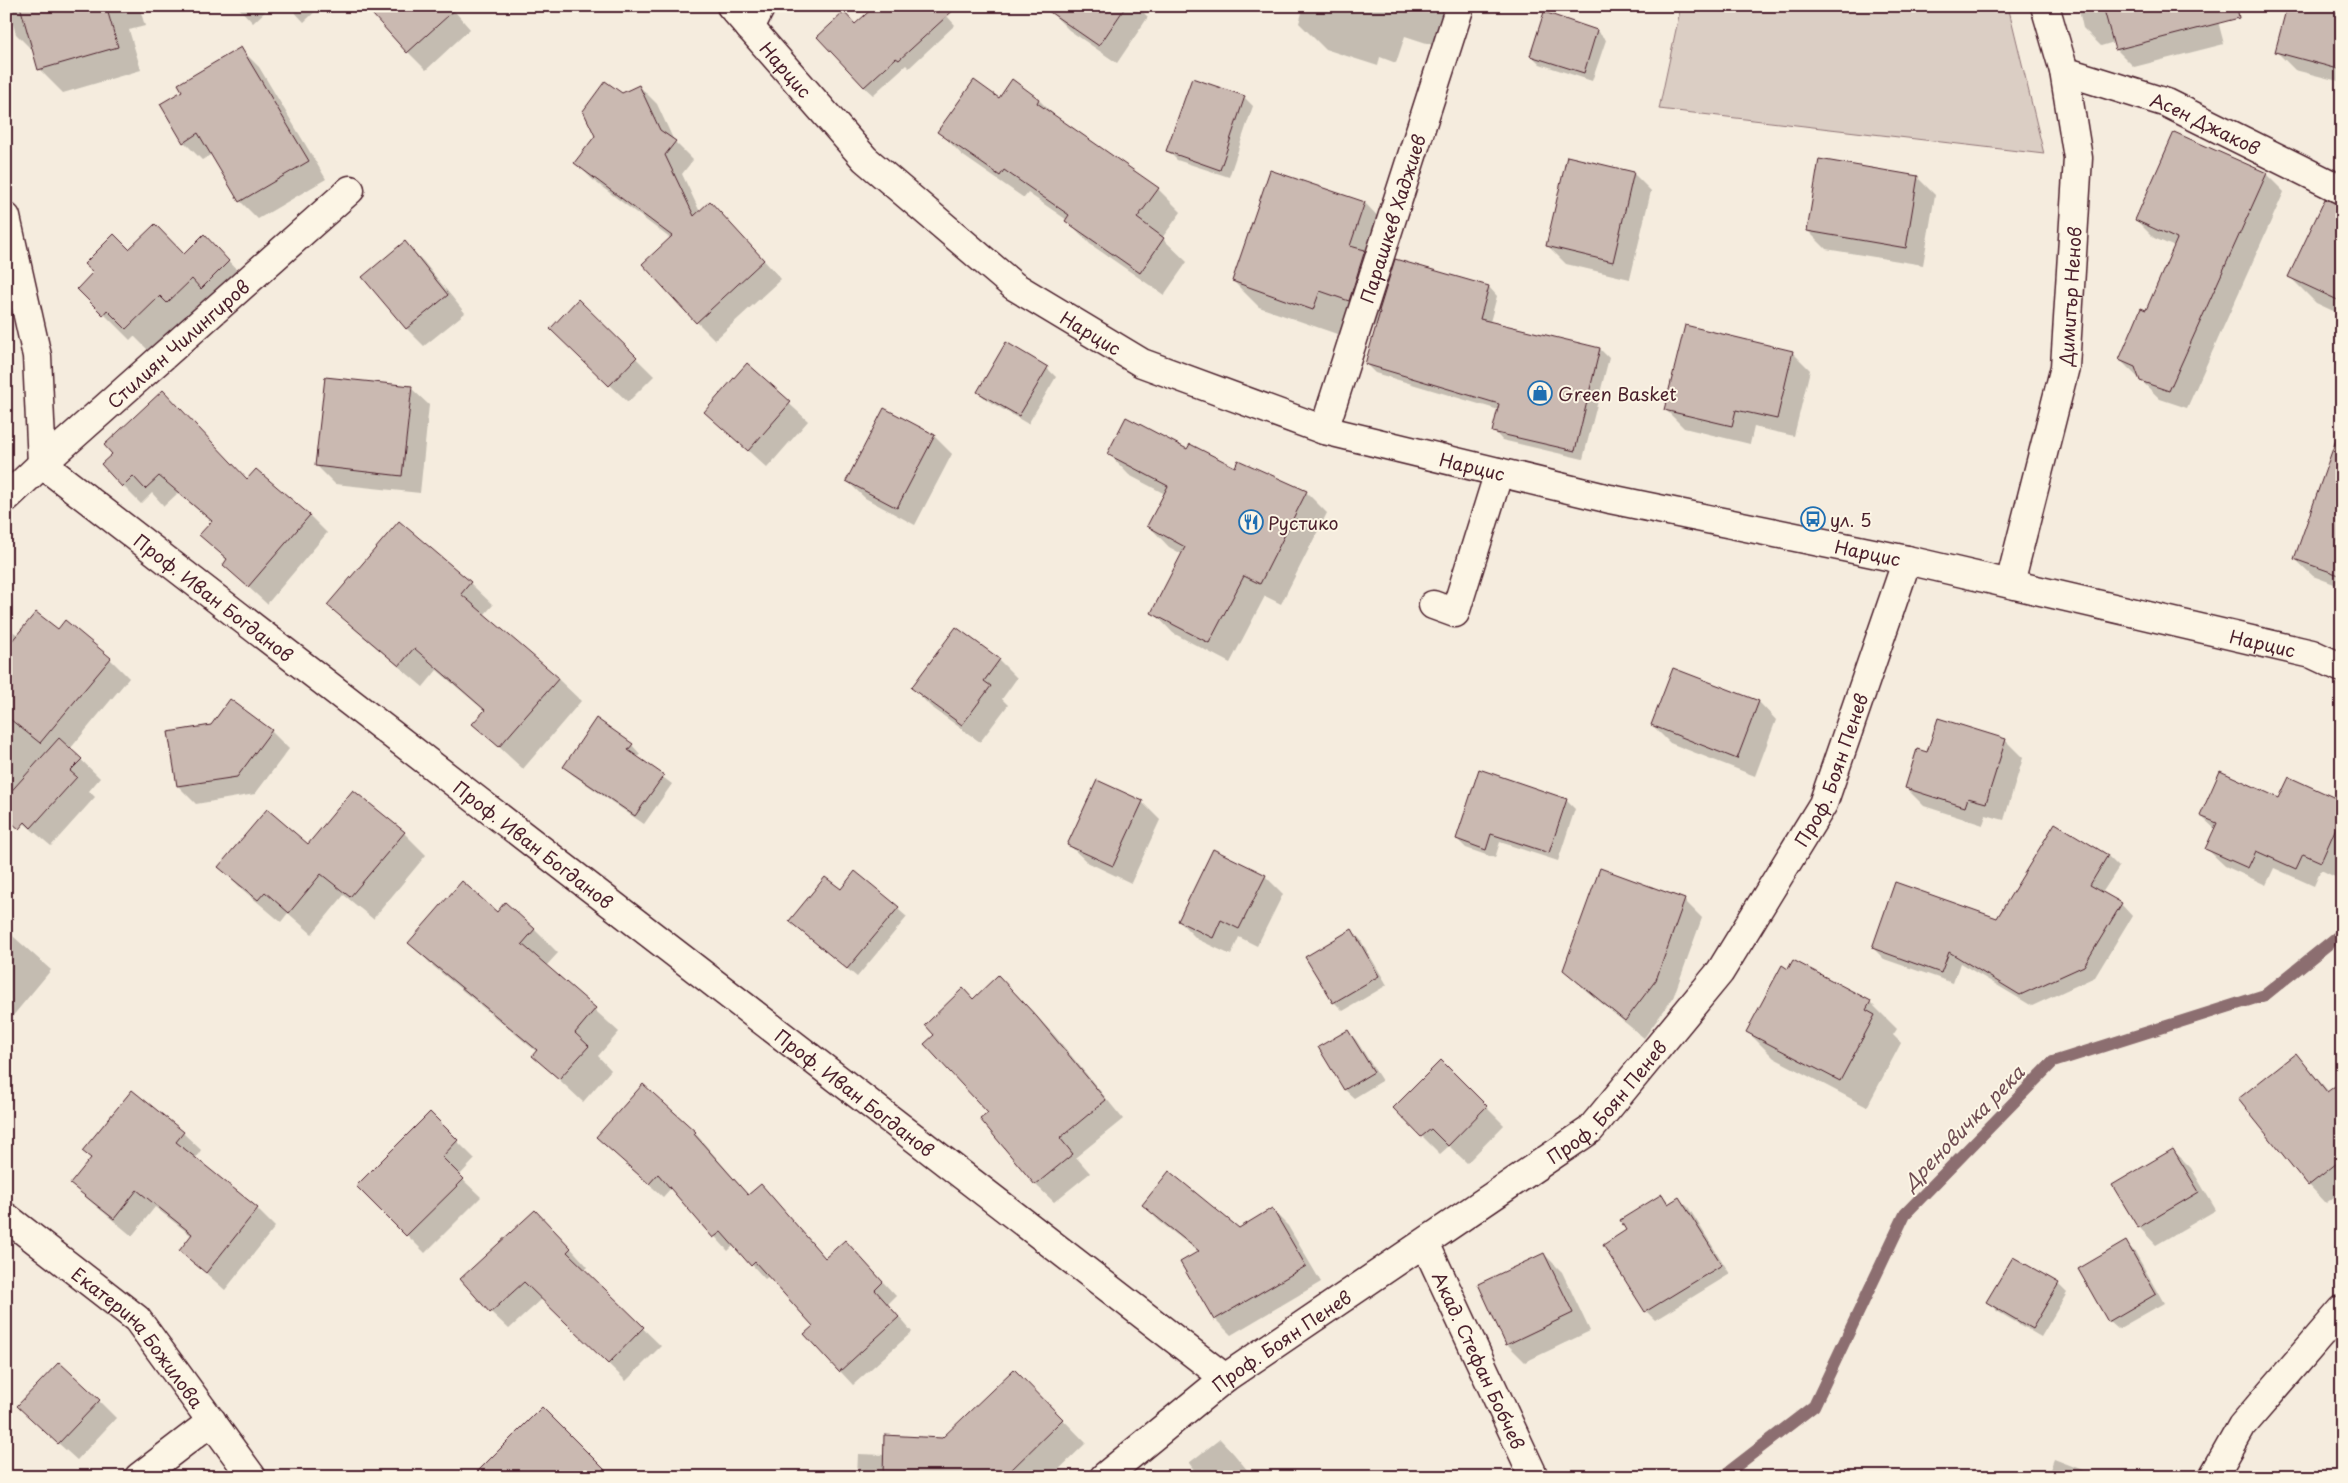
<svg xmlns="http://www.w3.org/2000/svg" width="2348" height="1483" font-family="'Playpen Sans',sans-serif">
<rect width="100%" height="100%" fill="#f5ecde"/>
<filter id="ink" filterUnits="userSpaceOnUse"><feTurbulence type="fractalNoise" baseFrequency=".02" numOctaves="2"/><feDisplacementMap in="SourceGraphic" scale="10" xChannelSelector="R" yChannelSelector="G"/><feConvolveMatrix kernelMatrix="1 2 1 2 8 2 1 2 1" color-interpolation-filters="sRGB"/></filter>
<g filter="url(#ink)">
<path fill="#dbcec4" stroke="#927678" d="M 1681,6 L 2008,6 L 2044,154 L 1659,109 Z"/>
<path fill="#0003" d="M 8,6 L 139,6 L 145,26 L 129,30 L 141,70 L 63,93 L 39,69 L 34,52 L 16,34 Z
M 237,6 L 271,6 L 253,23 Z
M 289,6 L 321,6 L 304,22 Z
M 450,6 L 470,29 L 426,70 L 408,52 Z
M 938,6 L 955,25 L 909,68 L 906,65 L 873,95 L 864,87 L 855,26 Z
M 1055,6 L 1137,6 L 1148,17 L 1117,63 L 1069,30 L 1051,12 Z
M 1304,6 L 1456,6 L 1442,48 L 1405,36 L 1396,63 L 1380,57 L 1378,66 L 1325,49 L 1299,23 Z
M 2078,6 L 2214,6 L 2224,44 L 2134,67 L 2116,49 L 2114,42 L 2101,46 L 2083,28 Z
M 2342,6 L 2342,82 L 2295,70 L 2277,52 Z
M 1544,14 L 1597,31 L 1606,40 L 1592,81 L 1540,64 L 1531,55 Z
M 241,49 L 259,67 L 326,179 L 258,219 L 240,201 L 212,154 L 202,160 L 184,142 L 184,91 Z
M 639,86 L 657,104 L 674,141 L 693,160 L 682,174 L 700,212 L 728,221 L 781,279 L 715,340 L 697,322 L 671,239 L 594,181 L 576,163 L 622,95 Z
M 1244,97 L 1253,106 L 1229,177 L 1177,160 L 1168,151 Z
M 1039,100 L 1058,119 L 1158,189 L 1181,212 L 1162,238 L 1187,262 L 1164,295 L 1090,244 L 1067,220 L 1028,193 L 1024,198 L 962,155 L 939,131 Z
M 1633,173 L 1651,191 L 1630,279 L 1566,264 L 1548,246 Z
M 2266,174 L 2284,192 L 2187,408 L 2160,399 L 2120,360 L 2147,312 L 2175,247 L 2154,238 L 2136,220 Z
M 1917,177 L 1935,195 L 1923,265 L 1826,249 L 1808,231 Z
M 1365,203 L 1391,230 L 1379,265 L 1391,277 L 1396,260 L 1489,287 L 1497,296 L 1490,322 L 1600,349 L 1609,358 L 1583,459 L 1502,440 L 1494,431 L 1499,410 L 1375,373 L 1366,364 L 1377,327 L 1346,316 L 1340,335 L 1259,307 L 1233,281 Z
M 2342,221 L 2342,315 L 2316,303 L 2290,277 Z
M 204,236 L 255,288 L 153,355 L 134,336 L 130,340 L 79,289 L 130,251 L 184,255 Z
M 405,243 L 423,261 L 465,313 L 424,346 L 406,328 Z
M 578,301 L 654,376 L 628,402 L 570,347 Z
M 1006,344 L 1047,368 L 1056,377 L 1028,424 L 987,400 L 978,392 Z
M 1792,352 L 1810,370 L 1794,436 L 1754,427 L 1750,444 L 1684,428 L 1666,410 Z
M 747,365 L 808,421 L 767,468 L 706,412 Z
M 411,388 L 429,405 L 420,493 L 335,484 L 317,466 Z
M 934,436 L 952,454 L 915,525 L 865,498 L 847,481 Z
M 1188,451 L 1306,492 L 1327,513 L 1281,604 L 1265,596 L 1230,663 L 1173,633 L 1153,612 L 1182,554 L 1169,547 L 1149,526 L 1165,494 L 1129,475 L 1109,454 Z
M 114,454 L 248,481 L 309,515 L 327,533 L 267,604 L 224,565 L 228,561 L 201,535 L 212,522 L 178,493 L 164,506 L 152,493 L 141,504 L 123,486 Z
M 2342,471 L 2342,587 L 2313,576 L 2295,559 Z
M 470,583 L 493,605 L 484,615 L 558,679 L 581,701 L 523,769 L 474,724 L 485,711 L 437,670 L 423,687 L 352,627 L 329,605 Z
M 956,629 L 999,660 L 1017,678 L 1002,699 L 1008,705 L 980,742 L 930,706 L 913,688 Z
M 12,631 L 18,635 L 110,659 L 129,678 L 70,749 L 100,778 L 89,791 L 95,797 L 51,846 L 6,808 L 6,638 Z
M 1759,702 L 1776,720 L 1755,776 L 1670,743 L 1652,725 Z
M 271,731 L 289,749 L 255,794 L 196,804 L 178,786 Z
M 2005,740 L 2023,758 L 2004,820 L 1986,815 L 1983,825 L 1924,806 L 1906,788 Z
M 632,745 L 640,754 L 637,758 L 672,784 L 644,824 L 573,775 L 564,767 Z
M 1566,800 L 1575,809 L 1558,861 L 1500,842 L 1495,858 L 1466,848 L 1457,839 Z
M 2280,800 L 2342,802 L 2342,872 L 2339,879 L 2321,870 L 2314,886 L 2274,868 L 2266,885 L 2225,866 L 2207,849 L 2215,829 L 2201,816 Z
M 1142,802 L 1160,820 L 1131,883 L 1087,862 L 1069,845 Z
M 404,833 L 426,855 L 373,919 L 344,895 L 312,934 L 288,913 L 281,922 L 242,889 L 220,867 L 308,845 Z
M 2108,856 L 2119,867 L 2102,893 L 2121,904 L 2132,916 L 2095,977 L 2032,1006 L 1960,963 L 1953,983 L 1884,959 L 1873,948 L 1998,920 Z
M 856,873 L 907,917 L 857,977 L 790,921 L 841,891 Z
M 1265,876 L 1283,894 L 1257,946 L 1239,937 L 1231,955 L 1197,939 L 1179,921 Z
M 1684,900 L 1702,918 L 1673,998 L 1644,1038 L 1583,988 L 1565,970 Z
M 497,913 L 534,929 L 558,953 L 546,966 L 619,1032 L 598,1056 L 611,1070 L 583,1102 L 534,1056 L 537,1052 L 433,966 L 410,943 Z
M 6,930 L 51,970 L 6,1024 Z
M 1351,931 L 1360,939 L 1387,985 L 1343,1011 L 1334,1002 Z
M 1793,962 L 1870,1002 L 1897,1029 L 1893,1035 L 1901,1043 L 1867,1107 L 1774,1058 L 1748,1032 Z
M 1016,994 L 1055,1036 L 1123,1119 L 1076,1157 L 1090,1173 L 1054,1202 L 1036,1185 L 982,1119 L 990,1113 L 973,1000 Z
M 1348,1032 L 1356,1040 L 1382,1081 L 1354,1098 L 1345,1090 L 1320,1048 Z
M 2296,1054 L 2329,1092 L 2342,1083 L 2342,1191 L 2326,1203 L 2309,1185 Z
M 1441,1062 L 1504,1125 L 1467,1163 L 1449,1146 L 1440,1154 L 1394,1108 Z
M 133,1092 L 183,1133 L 201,1150 L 195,1159 L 257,1209 L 275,1227 L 225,1290 L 181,1251 L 192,1236 L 155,1207 L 132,1236 L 90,1201 L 72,1184 L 92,1159 Z
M 430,1114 L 475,1159 L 459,1176 L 481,1197 L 425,1253 L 358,1186 Z
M 695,1133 L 749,1196 L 761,1185 L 826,1259 L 845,1241 L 896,1296 L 888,1304 L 912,1332 L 853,1385 L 840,1371 L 814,1326 L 769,1276 L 765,1279 L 734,1245 L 728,1251 L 671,1188 L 663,1197 L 597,1137 Z
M 2173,1150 L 2191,1168 L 2216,1210 L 2156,1245 L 2139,1227 Z
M 1662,1195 L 1670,1204 L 1679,1199 L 1688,1207 L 1730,1274 L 1655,1320 L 1646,1311 L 1604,1245 L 1628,1230 Z
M 1143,1205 L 1238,1229 L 1272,1210 L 1288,1226 L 1321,1282 L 1231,1335 L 1215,1319 L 1199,1252 L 1159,1221 Z
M 553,1229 L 588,1267 L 584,1271 L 661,1346 L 626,1381 L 542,1299 L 509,1329 L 491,1312 Z
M 2126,1243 L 2135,1252 L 2164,1303 L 2118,1329 L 2109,1321 Z
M 1544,1254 L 1562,1272 L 1590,1331 L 1525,1362 L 1507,1344 Z
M 2058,1284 L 2067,1293 L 2041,1337 L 1997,1311 L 1988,1302 Z
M 1038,1394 L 1086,1443 L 1051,1477 L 857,1477 L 858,1454 L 885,1455 L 942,1439 Z
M 99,1401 L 116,1418 L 77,1460 L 37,1424 Z
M 1220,1439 L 1234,1454 L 1253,1477 L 1199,1477 L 1189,1463 Z
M 2054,1459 L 2101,1477 L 2047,1477 Z"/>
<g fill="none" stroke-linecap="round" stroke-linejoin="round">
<path stroke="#8c6e70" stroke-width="12" d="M 1722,1477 L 1814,1406 L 1905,1214 L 2053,1062 L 2265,995 L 2342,933"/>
</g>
<path fill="#cab9b1" stroke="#4a1f2b" d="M 20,6 L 106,6 L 118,47 L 38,70 Z
M 365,6 L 459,6 L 407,53 Z
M 875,6 L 958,6 L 899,60 L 896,58 L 864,87 L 817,37 L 844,12 L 855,24 Z
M 1041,6 L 1126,6 L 1099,46 Z
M 2103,6 L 2237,6 L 2239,18 L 2115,50 Z
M 2287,6 L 2342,6 L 2342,70 L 2275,52 Z
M 1544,12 L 1597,30 L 1584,73 L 1530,56 Z
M 241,47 L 309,161 L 239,202 L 198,133 L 183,143 L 160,104 L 182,91 L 178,84 Z
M 1192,78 L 1245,96 L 1220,170 L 1166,151 Z
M 1012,79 L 1039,99 L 1037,103 L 1159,188 L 1137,218 L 1164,238 L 1140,273 L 1065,221 L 1069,215 L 1004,170 L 1000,176 L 937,132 L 974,80 L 999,98 Z
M 605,81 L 622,93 L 639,85 L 660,130 L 676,141 L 665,155 L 694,216 L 710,201 L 764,260 L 696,323 L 642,264 L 672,236 L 574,163 L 595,136 L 583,111 Z
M 2174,132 L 2267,173 L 2169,391 L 2140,381 L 2135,367 L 2119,360 L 2141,308 L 2146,310 L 2177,239 L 2135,220 Z
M 1567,156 L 1634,172 L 1613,262 L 1546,246 Z
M 1819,159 L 1918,176 L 1906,248 L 1807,231 Z
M 1270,170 L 1365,202 L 1350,246 L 1365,250 L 1349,301 L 1320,291 L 1313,310 L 1232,281 Z
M 2325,199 L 2342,205 L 2342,302 L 2288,277 Z
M 155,224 L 184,254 L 204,234 L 229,261 L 201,289 L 192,279 L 167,303 L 160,296 L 126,329 L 107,310 L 103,315 L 77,289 L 93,272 L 84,264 L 114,234 L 129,249 Z
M 405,241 L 448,295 L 406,329 L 362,277 Z
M 1395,259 L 1489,286 L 1480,319 L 1600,348 L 1575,451 L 1492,432 L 1499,404 L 1365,364 L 1380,312 L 1379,311 Z
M 578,299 L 637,357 L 609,386 L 550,329 Z
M 1685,325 L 1793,351 L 1777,419 L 1736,410 L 1732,426 L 1664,410 Z
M 1006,342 L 1048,367 L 1019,416 L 977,392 Z
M 747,363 L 791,402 L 748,451 L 704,412 Z
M 325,377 L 412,386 L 402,476 L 315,466 Z
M 163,390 L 247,479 L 256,469 L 310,515 L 248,587 L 223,565 L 227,559 L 199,535 L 212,521 L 159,476 L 145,489 L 133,476 L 122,487 L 101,464 L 112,454 L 104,445 Z
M 884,408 L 935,435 L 897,508 L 846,481 Z
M 1126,417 L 1187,449 L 1190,444 L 1235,467 L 1238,460 L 1307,491 L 1260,584 L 1244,576 L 1209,643 L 1151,613 L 1185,547 L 1147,526 L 1168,486 L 1107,454 Z
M 2337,437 L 2342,438 L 2342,576 L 2294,559 Z
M 399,521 L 471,582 L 461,594 L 559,678 L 499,747 L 472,724 L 485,710 L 414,648 L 399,666 L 327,605 Z
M 36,612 L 58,629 L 65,620 L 111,658 L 40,743 L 6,716 L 6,648 Z
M 956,627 L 1000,659 L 984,681 L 991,686 L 962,725 L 911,688 Z
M 1673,668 L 1759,701 L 1737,759 L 1651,725 Z
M 230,699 L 272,730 L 237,777 L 177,786 L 168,732 L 211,725 Z
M 596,718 L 633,744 L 628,750 L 664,775 L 635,816 L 563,767 Z
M 1938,718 L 2006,739 L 1986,803 L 1968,798 L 1965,807 L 1905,788 L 1917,749 L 1927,752 Z
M 59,738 L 82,759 L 70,771 L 77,777 L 31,828 L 25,822 L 19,829 L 6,818 L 6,797 Z
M 1479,769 L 1567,799 L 1549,853 L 1491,834 L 1486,850 L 1456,839 Z
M 2220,771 L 2279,798 L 2289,777 L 2342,801 L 2342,814 L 2321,862 L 2303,854 L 2296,869 L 2256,851 L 2248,868 L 2205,849 L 2217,823 L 2200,816 Z
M 1097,780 L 1143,801 L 1113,866 L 1067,845 Z
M 353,790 L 405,832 L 350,897 L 321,874 L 289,913 L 265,892 L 258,900 L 218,867 L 267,809 L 308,844 Z
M 2055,823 L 2108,855 L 2090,885 L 2122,903 L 2084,966 L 2020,995 L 1949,952 L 1941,973 L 1872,948 L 1895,882 L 1997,918 Z
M 1213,849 L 1266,875 L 1239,929 L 1221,920 L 1213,938 L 1178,921 Z
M 1600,868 L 1685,899 L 1656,980 L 1625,1021 L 1563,970 Z
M 855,871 L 899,907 L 847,969 L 789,921 L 825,877 L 841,889 Z
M 462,881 L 497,912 L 505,902 L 535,929 L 522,944 L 596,1008 L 575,1033 L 589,1046 L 559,1079 L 532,1056 L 537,1050 L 408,943 Z
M 1352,929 L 1379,976 L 1333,1003 L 1305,957 Z
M 1793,960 L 1871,1001 L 1866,1010 L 1875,1015 L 1840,1081 L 1746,1032 L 1782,965 L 1788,969 Z
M 998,975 L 1037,1017 L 1106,1100 L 1060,1138 L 1073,1154 L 1035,1185 L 980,1119 L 988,1113 L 924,1044 L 934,1035 L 925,1025 L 963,988 L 973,999 Z
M 1348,1030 L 1374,1072 L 1344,1090 L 1318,1047 Z
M 2296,1053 L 2327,1092 L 2342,1081 L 2342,1159 L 2308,1186 L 2238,1099 Z
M 1441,1060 L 1487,1106 L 1448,1146 L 1431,1129 L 1421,1137 L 1393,1108 Z
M 643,1084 L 696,1132 L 694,1134 L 748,1195 L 761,1184 L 825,1258 L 845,1240 L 883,1282 L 875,1290 L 899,1317 L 839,1372 L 804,1334 L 813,1326 L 755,1262 L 751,1266 L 721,1232 L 713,1238 L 658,1174 L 649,1184 L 596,1137 Z
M 132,1090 L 184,1132 L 176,1142 L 258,1208 L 206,1273 L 179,1251 L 192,1234 L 137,1190 L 114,1219 L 70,1184 L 91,1158 L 82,1151 Z
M 430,1112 L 458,1140 L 442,1157 L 464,1179 L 406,1236 L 356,1186 Z
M 2173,1149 L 2199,1192 L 2138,1228 L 2112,1185 Z
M 1169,1171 L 1239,1228 L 1272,1208 L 1306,1266 L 1214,1320 L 1180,1262 L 1199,1251 L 1142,1205 Z
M 1662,1194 L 1668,1204 L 1679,1197 L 1722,1265 L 1645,1312 L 1603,1245 L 1626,1230 L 1620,1220 Z
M 535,1210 L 571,1248 L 567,1252 L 644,1327 L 608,1364 L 524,1282 L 490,1313 L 460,1279 Z
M 2126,1241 L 2156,1294 L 2108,1322 L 2078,1269 Z
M 1544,1253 L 1573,1313 L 1506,1345 L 1478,1284 Z
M 2013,1257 L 2059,1283 L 2032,1329 L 1986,1302 Z
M 59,1362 L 100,1400 L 58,1444 L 17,1406 Z
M 1014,1369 L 1063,1419 L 1004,1477 L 883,1477 L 884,1435 L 942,1438 Z
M 542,1407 L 612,1477 L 472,1477 Z"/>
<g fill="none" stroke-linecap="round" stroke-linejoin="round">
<g stroke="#4a1f2b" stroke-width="31">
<g id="minor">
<path d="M 750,28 L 761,6"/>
<path id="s1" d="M 2064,71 L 2167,103 L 2342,190"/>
<path id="s2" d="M 6,217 L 37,356 L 42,464 L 1225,1378"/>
<path id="s3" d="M 1324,430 L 1460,6"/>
<path id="s4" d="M 6,498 L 42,464 L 350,190"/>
<path id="s5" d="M 2010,583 L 2065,367 L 2078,158 L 2064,71 L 2045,6"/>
<path d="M 1433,605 L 1455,613 L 1499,472"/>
<path id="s6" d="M 6,1217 L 137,1319 L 252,1477"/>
<path id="s7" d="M 1425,1243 L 1534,1477"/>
<path d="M 139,1477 L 212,1421"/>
<path id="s8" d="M 1104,1477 L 1225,1378 L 1590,1130 L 1720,972 L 1823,804 L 1907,560"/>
<path d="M 2213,1477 L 2242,1426 L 2342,1310"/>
</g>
</g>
<g stroke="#4a1f2b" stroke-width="31">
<g id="major">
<path id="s9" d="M 731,6 L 865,159 L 1014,286 L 1142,363 L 1324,430 L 1610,499 L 1907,560 L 2312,654 L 2342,668"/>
</g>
</g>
<use href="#minor" stroke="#fcf5e5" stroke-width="28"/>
<use href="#major" stroke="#fcf5e5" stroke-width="28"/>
</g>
</g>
<defs>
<g id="shop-ring" transform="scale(1.25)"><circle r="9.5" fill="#fcf5e5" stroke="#1f6fb2" stroke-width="1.5"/><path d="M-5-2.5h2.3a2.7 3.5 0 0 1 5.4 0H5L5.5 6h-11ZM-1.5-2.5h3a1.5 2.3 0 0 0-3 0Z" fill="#1f6fb2"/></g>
<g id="bus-ring" transform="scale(1.25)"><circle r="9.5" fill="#fcf5e5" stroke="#1f6fb2" stroke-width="1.5"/><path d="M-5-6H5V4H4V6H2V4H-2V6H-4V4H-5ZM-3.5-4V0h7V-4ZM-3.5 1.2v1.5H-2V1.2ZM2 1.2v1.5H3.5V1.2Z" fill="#1f6fb2"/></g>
<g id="restaurant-ring" transform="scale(1.25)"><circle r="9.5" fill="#fcf5e5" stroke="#1f6fb2" stroke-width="1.5"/><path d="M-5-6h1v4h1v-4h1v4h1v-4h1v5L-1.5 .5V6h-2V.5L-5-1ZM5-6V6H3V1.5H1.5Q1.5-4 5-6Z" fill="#1f6fb2"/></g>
</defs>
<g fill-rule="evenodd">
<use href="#shop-ring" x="1540" y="393"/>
<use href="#bus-ring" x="1813" y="519"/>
<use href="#restaurant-ring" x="1251" y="522"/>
</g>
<g text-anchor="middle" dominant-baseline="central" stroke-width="4" stroke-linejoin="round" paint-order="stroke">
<g font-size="18" fill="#4a1f2b" stroke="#fcf5e5">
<text stroke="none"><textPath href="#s9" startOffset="84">Нарцис</textPath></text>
<text stroke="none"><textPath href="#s1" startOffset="151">Асен Джаков</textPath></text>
<text stroke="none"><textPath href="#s3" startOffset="222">Парашкев Хаджиев</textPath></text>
<text stroke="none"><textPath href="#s5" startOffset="294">Димитър Ненов</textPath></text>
<text stroke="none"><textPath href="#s9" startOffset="489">Нарцис</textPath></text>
<text stroke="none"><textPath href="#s4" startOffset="231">Стилиян Чилингиров</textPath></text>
<text stroke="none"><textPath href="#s9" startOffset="895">Нарцис</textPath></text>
<text stroke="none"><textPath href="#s9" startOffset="1300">Нарцис</textPath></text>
<text stroke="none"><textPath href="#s2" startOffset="468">Проф. Иван Богданов</textPath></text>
<text stroke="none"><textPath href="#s9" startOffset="1705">Нарцис</textPath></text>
<text stroke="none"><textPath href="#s8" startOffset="1034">Проф. Боян Пенев</textPath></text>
<text stroke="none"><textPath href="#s2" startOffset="872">Проф. Иван Богданов</textPath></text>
<text stroke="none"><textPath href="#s2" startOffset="1278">Проф. Иван Богданов</textPath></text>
<text stroke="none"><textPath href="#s8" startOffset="629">Проф. Боян Пенев</textPath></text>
<text stroke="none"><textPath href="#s6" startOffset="180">Екатерина Божилова</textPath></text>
<text stroke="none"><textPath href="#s8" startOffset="224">Проф. Боян Пенев</textPath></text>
<text stroke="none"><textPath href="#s7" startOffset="129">Акад. Стефан Бобчев</textPath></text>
</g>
<g font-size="18" fill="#4a1f2b" stroke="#fcf5e5" text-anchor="start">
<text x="1558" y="393">Green Basket</text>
<text x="1830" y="519">ул. 5</text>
<text x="1268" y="522">Рустико</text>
</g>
<g font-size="19" font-style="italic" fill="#704d53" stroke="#fcf5e5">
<text transform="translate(1963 1127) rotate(-46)">Дреновичка река</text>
</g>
</g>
<rect width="2348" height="1483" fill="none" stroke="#fcf5e5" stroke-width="25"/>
<rect x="12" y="12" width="2323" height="1458" fill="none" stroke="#4a1f2b" stroke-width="2" filter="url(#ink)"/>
</svg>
